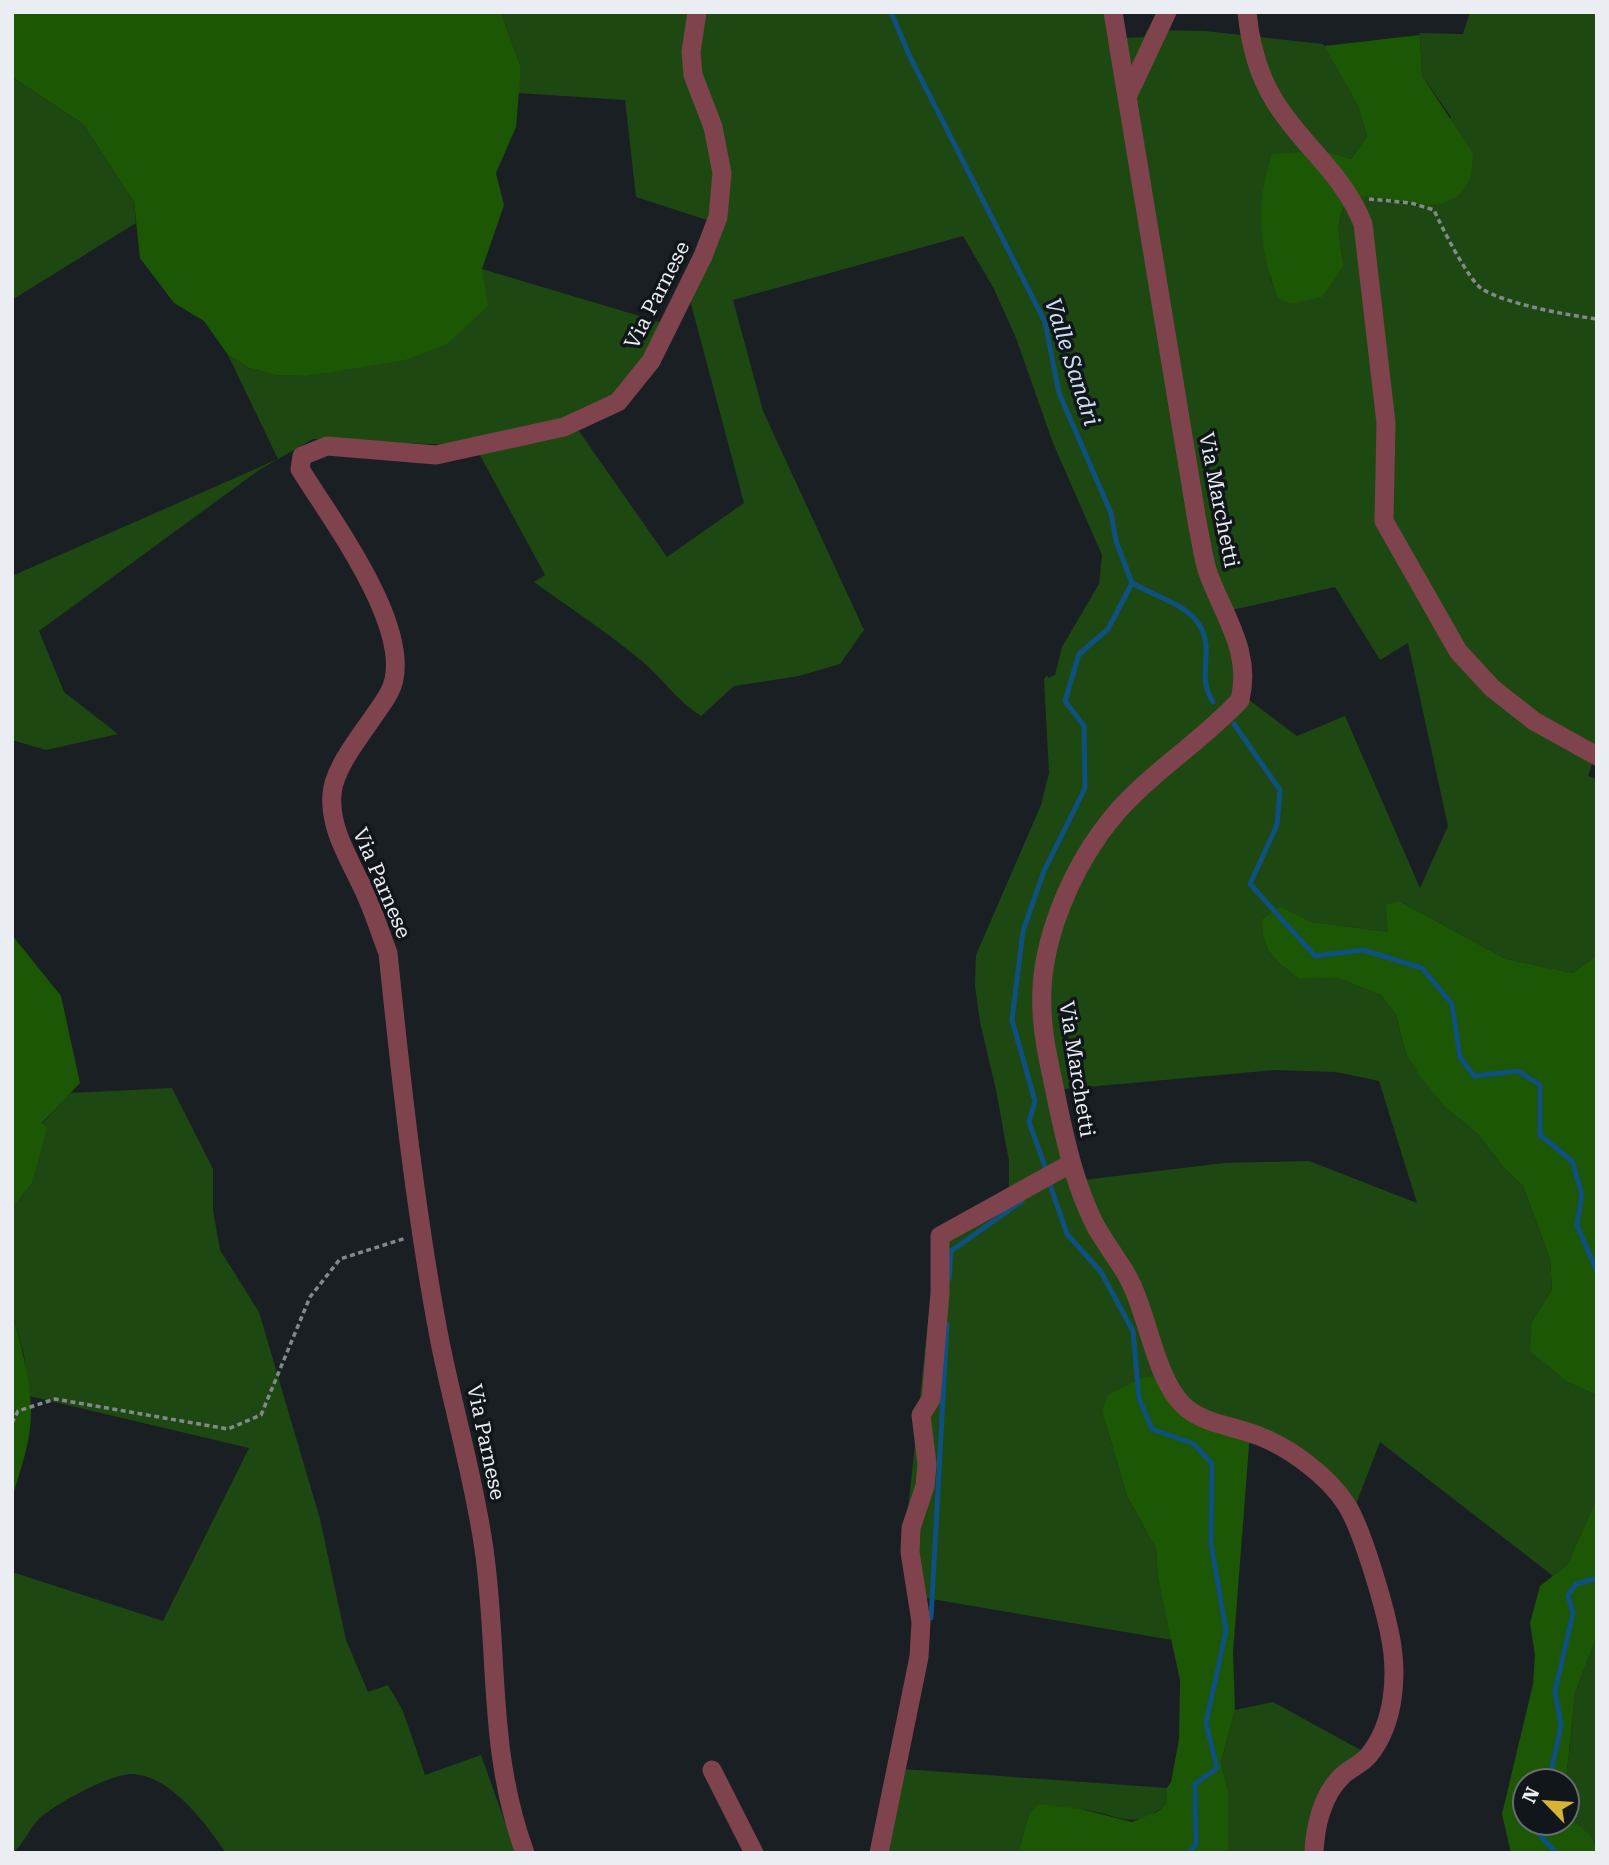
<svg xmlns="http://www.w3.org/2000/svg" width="1609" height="1865" font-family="'Roboto Serif',serif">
<rect width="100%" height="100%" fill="#1a1f24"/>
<path fill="#1e4811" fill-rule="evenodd" d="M 501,12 L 1115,12 L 1121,38 L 1144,37 L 1147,30 L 1205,31 L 1323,44 L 1358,106 L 1367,136 L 1351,159 L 1325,151 L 1270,277 L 1277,296 L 1291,304 L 1344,265 C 1339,239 1333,219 1350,197 L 1361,195 L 1417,206 L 1451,117 L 1422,76 L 1420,33 L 1463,34 L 1470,12 L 1597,12 L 1597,750 L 1588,776 L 1597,779 L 1597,955 L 1573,973 L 1506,959 L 1399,901 L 1388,932 L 1312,922 L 1280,906 L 1262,919 C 1262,952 1274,960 1299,979 L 1338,978 L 1381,995 L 1396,1015 L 1406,1054 L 1447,1109 L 1477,1133 L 1503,1167 L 1523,1186 L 1550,1259 L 1552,1289 L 1532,1322 L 1569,1383 L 1597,1395 L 1597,1498 L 1567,1565 L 1553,1576 L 1380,1442 L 1351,1517 L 1281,1448 L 1102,1411 L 1127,1496 L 1156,1549 L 1158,1579 L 1172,1640 L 908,1595 L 907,1519 L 937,1237 L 1009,1189 L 1009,1161 L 996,1090 L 980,1022 L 975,986 L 976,955 L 1041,805 L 1049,773 L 1044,679 L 1047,675 L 1048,678 L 1055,675 L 1062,647 L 1099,584 L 1102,555 L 1053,443 L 1016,338 L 994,289 L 963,236 L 733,300 L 763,411 L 864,630 L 840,664 L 799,676 L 734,686 L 701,716 C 678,702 663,679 642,661 C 608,633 570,608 534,582 L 545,575 L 475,446 L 313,439 L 259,470 L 39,631 L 64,692 L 118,734 L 46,750 L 12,740 L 12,576 L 278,459 L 228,355 L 249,368 L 275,375 L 307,376 L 344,369 L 482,269 L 673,326 L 646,374 L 574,424 L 667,557 L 744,503 L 690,300 C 705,274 718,252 713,222 L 636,197 L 625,100 L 518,93 L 521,68 ZM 1335,587 L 1380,660 L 1408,643 L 1448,826 L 1420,888 L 1345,716 L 1297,736 L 1240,693 L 1223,612 ZM 1275,1070 L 1336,1072 L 1379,1081 L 1417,1203 L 1309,1161 L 1224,1163 L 1075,1181 L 1054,1090 Z
M 12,77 L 83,124 L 134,202 L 136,223 L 12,300 Z
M 172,1088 L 213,1169 L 213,1210 L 220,1250 L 259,1312 L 320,1519 L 346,1640 L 368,1692 L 388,1685 L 403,1711 L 425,1775 L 481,1755 L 516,1853 L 226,1853 C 207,1825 172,1777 134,1774 C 111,1773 60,1802 42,1816 C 30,1826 23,1846 12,1853 L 12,1572 L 163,1621 L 249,1448 L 29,1396 L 24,1355 L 12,1312 L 12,1209 L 32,1183 L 42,1124 L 70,1093 Z
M 1597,1636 L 1597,1844 L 1567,1817 L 1566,1781 L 1575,1693 Z
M 1273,1702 L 1366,1753 L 1333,1785 L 1313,1853 L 1227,1853 L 1228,1791 L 1221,1762 L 1235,1710 Z
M 903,1769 L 1167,1788 L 1167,1803 C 1133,1835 1116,1812 1079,1809 C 1063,1808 1045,1812 1029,1814 L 1018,1853 L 886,1853 Z"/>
<path fill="#1c5705" d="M 12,12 L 501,12 L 521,68 L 516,127 L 496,173 L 504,205 L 482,269 L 488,306 L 447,344 L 405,360 L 307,376 L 275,375 L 249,368 L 228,355 L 204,321 L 174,303 L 140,258 L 134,202 L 83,124 L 12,77 Z
M 1420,35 L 1422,76 L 1473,153 C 1472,161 1472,174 1469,181 C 1446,227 1385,191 1350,197 C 1333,219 1339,239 1344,265 L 1322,297 L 1290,304 L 1277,297 C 1259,246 1255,205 1272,154 L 1325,151 L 1351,159 L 1367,136 L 1358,106 L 1324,46 Z
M 1399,901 L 1506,959 L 1573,973 L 1597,955 L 1597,1395 L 1569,1383 L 1530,1351 L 1532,1322 L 1552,1289 L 1550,1259 L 1523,1186 L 1503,1167 L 1477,1133 L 1447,1109 L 1423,1080 L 1406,1054 L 1396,1015 L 1381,995 L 1338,978 L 1299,979 C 1274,960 1262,952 1262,919 L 1280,906 L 1312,922 L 1388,932 L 1386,905 Z
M 12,935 L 61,996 L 80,1083 L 42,1123 L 47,1128 L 32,1183 L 12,1209 Z
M 12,1312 C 20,1342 30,1376 31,1408 C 32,1438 21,1469 12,1498 Z
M 1163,1375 L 1179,1403 L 1250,1433 L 1233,1653 L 1235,1710 L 1221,1762 L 1228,1791 L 1228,1851 L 1018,1853 L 1029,1814 L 1039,1804 L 1081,1809 L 1132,1822 L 1157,1812 L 1167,1803 L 1167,1788 L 1171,1782 L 1179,1739 L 1180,1680 L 1158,1579 L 1156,1549 L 1127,1496 L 1102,1411 L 1108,1395 L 1142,1378 Z
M 1597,1498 L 1597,1636 L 1575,1693 L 1566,1781 L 1525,1781 L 1525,1823 L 1567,1823 L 1567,1817 C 1579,1826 1597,1836 1597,1853 L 1511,1853 L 1502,1814 L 1533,1684 L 1535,1655 L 1530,1623 L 1540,1586 L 1567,1565 Z"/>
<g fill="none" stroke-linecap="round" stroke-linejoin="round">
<path stroke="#0e507f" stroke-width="5" d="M 891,12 L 910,57 L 1045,322 L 1059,393 L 1111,513 L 1116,541 L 1132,583 C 1168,603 1209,609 1206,655 C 1205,674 1203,686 1213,702
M 1234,724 L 1280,790 L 1277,825 L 1250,884 L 1315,956 L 1363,950 L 1422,968 L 1452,1004 L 1460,1057 L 1474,1076 L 1518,1071 L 1540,1085 L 1540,1135 L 1572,1161 L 1582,1194 L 1577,1225 L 1597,1272
M 1047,1172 L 1029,1122 L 1035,1101 L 1012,1020 L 1023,931 L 1044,871 L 1085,788 L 1084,726 L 1065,701 L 1079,654 L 1108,629 L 1132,583
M 1049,1182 L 1067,1234 L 1101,1272 L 1133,1331 L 1139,1398 L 1152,1429 L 1194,1444 L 1212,1464 L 1211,1543 L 1226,1631 L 1206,1723 L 1217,1768 L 1195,1784 L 1196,1844 L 1189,1853
M 949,1279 L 951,1251 L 1022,1201
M 931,1618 L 947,1324
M 1549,1781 L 1561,1726 L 1555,1691 L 1573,1613 L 1568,1596 L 1576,1584 L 1597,1578
M 1541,1823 L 1539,1834 L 1556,1853"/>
<path stroke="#84888d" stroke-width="3.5" stroke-dasharray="5 3.5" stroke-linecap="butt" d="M 1369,199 L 1411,203 L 1434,210 C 1441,226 1469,281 1482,289 C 1507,304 1566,315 1597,319
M 12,1423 L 18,1411 L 55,1399 L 228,1429 L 261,1415 L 310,1297 L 340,1259 L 406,1238"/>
<path stroke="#7f434d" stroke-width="19" d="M 1113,12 L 1198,527 C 1201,541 1203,556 1207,570 C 1223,616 1252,650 1240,700 C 1202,741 1154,770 1117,812 C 1073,863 1038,943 1042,1010 C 1043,1043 1052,1074 1058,1106 C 1067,1148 1076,1187 1095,1225 C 1104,1241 1115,1256 1125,1272 C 1148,1310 1154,1377 1183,1405 C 1202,1424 1235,1426 1259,1436 C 1290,1448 1328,1476 1346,1504 C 1362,1528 1384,1605 1390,1635 C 1398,1674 1395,1723 1369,1755 C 1362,1764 1350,1768 1342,1776 C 1322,1795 1315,1827 1314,1853
M 1247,12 C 1250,43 1258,74 1274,100 C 1301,145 1344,174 1363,224 L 1386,423 L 1384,521 L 1458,651 L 1492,688 L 1534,721 L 1597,756
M 1127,97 L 1167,12
M 712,1770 L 754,1853
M 525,1853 C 487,1750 499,1655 484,1549 C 474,1479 454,1411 440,1342 C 416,1217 401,1080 388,953 C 380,933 374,912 365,893 C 351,861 329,830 332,794 C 334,763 374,720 389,693 C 420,636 330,518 300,469 L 302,456 L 327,446 L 436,455 L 564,427 L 618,402 L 651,361 L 703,256 L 718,217 L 722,173 L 713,127 L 693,75 L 691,52 L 697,12
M 879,1853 L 919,1657 L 921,1622 L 910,1552 L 911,1528 L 925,1486 L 927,1464 L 921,1415 L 931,1399 L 940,1293 L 940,1236 L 1070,1164"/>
</g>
<g text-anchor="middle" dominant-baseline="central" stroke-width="7" stroke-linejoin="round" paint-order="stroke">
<g font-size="21" fill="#eaedf1" stroke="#11161b">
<text transform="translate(657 295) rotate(-63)">Via Parnese</text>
<text transform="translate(1219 500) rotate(79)">Via Marchetti</text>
<text transform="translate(382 883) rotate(67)">Via Parnese</text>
<text transform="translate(1077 1069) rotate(81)">Via Marchetti</text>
<text transform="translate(486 1442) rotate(78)">Via Parnese</text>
</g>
<g font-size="23" font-style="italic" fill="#cee1f2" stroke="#11161b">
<text transform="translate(1072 362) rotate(72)">Valle Sandri</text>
</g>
</g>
<rect width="1609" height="1865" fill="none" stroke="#eaedf1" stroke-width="28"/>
<g transform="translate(1546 1802) rotate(295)"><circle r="33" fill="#11161b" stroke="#686c71" stroke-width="2"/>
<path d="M0-5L12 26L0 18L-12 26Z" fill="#d7b434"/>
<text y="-10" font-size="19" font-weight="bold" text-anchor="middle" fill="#eaedf1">N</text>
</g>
</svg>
